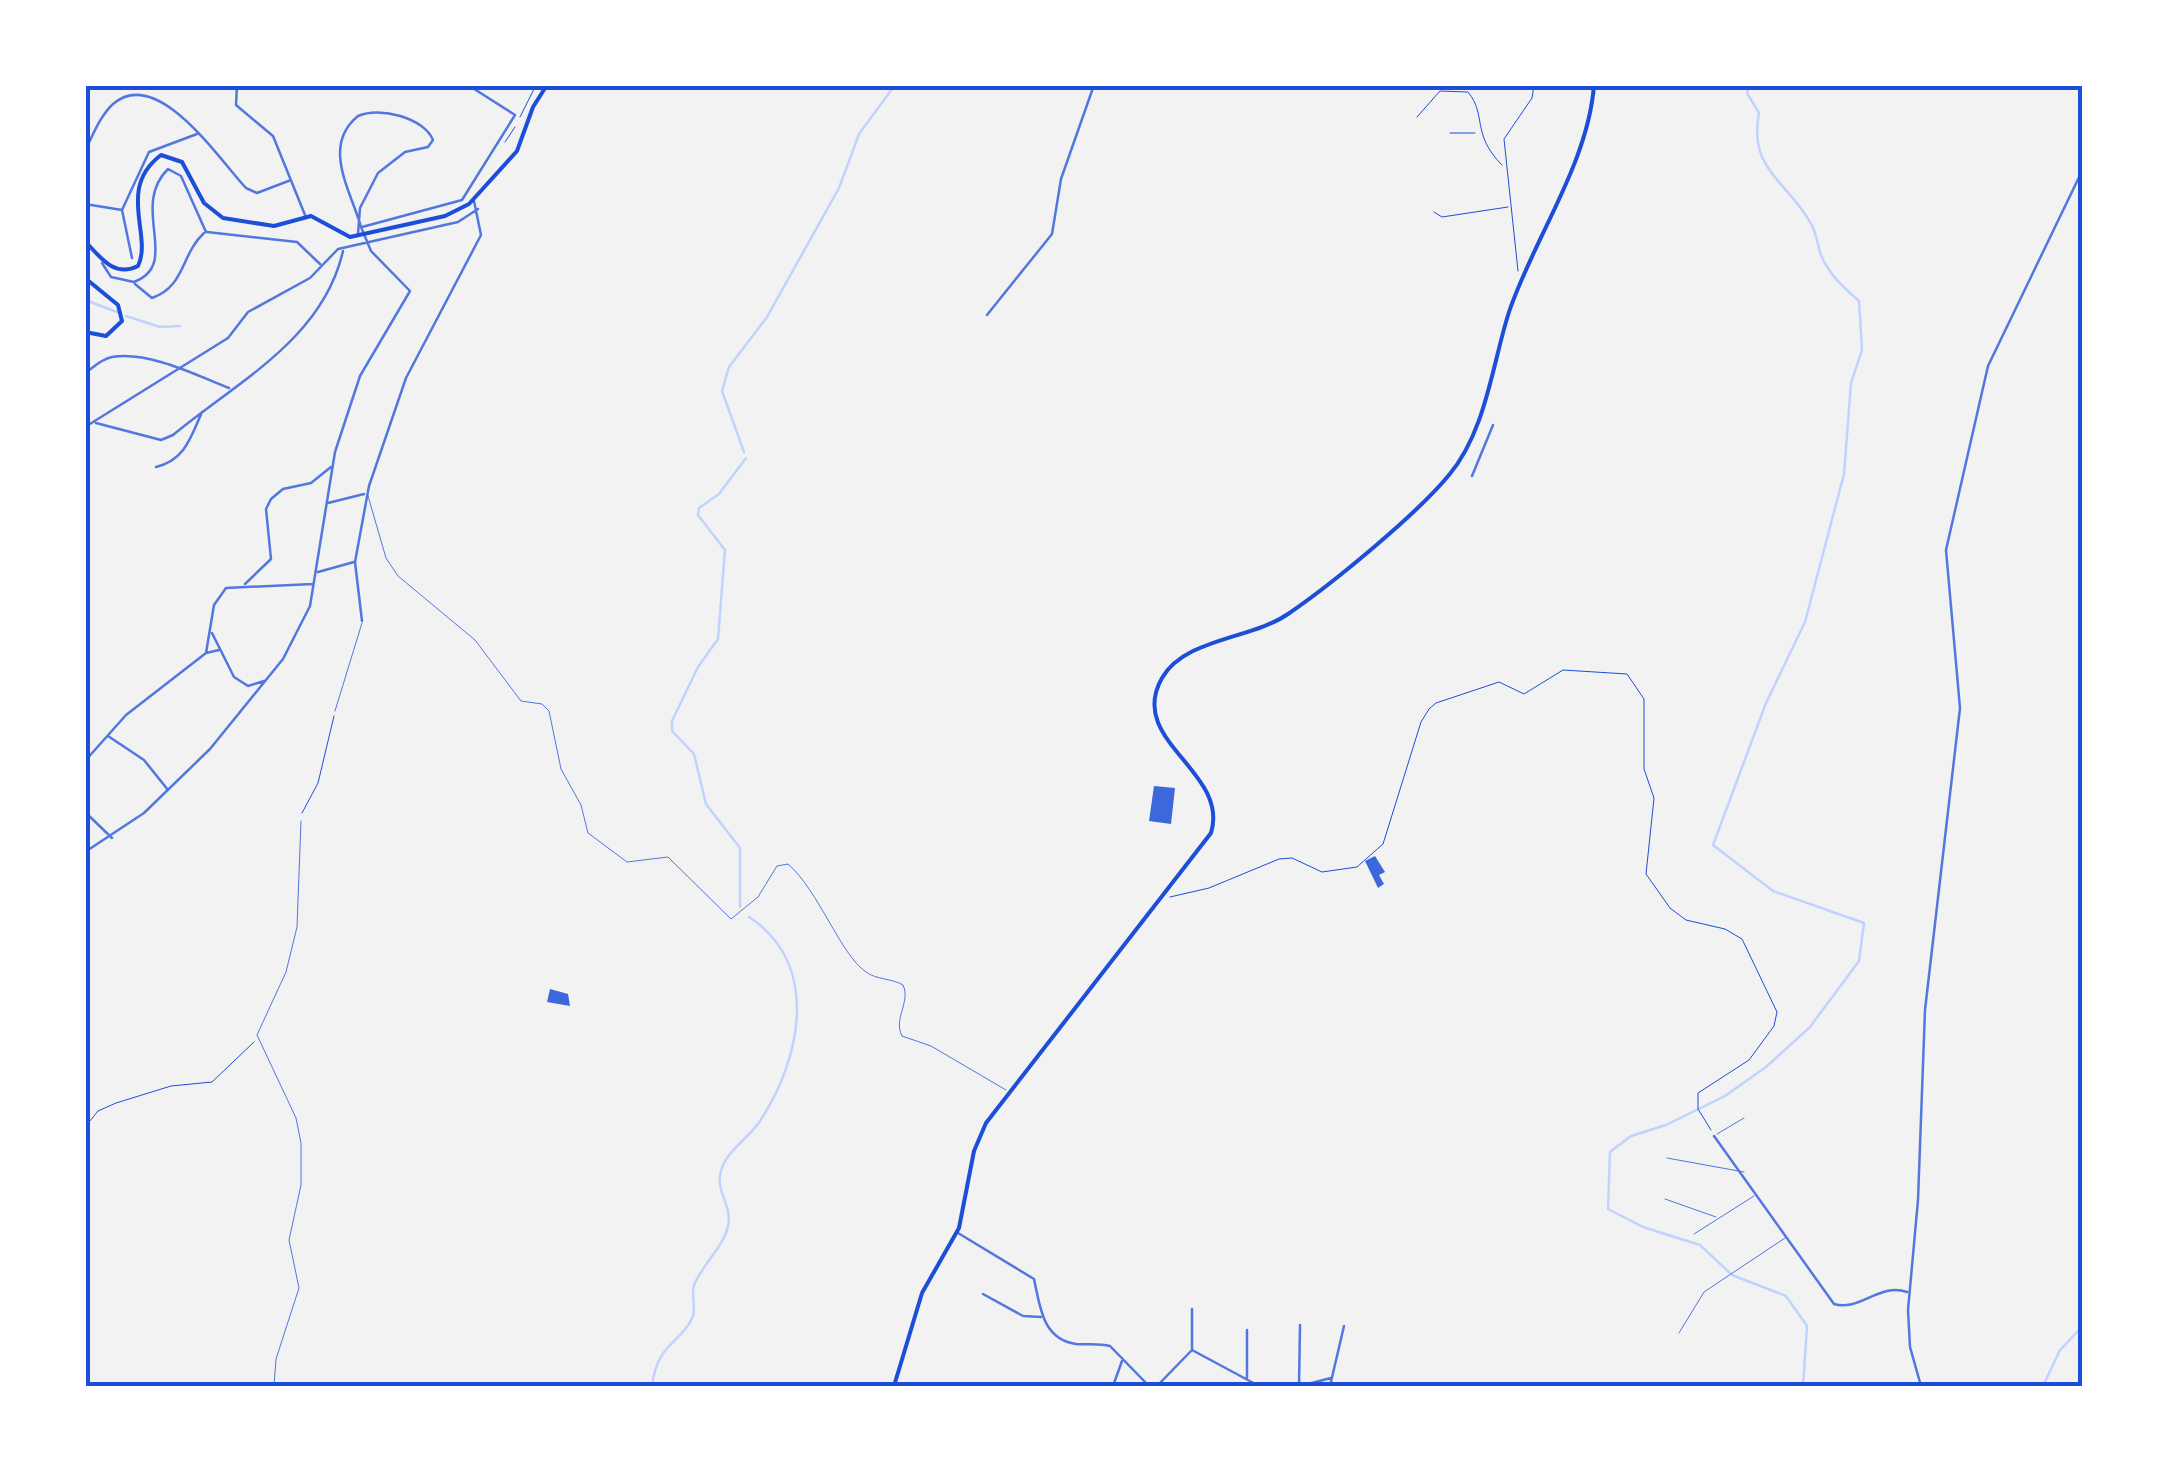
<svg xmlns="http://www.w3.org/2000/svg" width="2167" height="1471" font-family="'Exo 2',sans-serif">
<rect width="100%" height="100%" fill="#f2f2f2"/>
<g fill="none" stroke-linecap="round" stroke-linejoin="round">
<path stroke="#bfd3fe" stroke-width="2.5" d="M 1749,85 L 1747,93 L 1759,113 C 1748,169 1786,180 1810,222 C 1816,231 1817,242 1820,252 C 1827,273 1843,287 1859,301 L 1862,350 L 1851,383 L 1844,474 L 1805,622 L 1766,703 L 1713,845 L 1773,891 L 1864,923 L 1859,961 L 1810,1027 L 1766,1067 L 1725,1096 L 1666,1125 L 1631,1136 L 1610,1152 L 1608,1209 L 1643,1227 L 1700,1245 L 1732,1275 L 1786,1296 L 1807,1326 L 1803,1386
M 85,300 L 117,312
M 126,316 L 160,327 L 180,326
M 744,452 L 722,391 L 729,367 L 767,317 L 839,188 L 859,134 L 895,85
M 740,907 L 740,848 L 706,804 L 694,754 L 672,731 L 672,721 L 698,667 L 718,639 L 725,550 L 698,515 L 699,508 L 719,494 L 746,458
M 652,1386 C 657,1342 683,1342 693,1316 C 696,1306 691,1295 694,1285 C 702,1265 724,1246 728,1226 C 733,1204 713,1190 722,1168 C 728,1150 750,1137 760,1121 C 801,1059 821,964 749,917
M 2043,1386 L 2060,1350 L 2082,1327"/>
</g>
<path fill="#3d67dc" d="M 1154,786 L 1175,788 L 1171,824 L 1149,821 Z
M 1375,856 L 1385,872 L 1379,875 L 1384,884 L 1378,888 L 1365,861 Z
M 550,989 L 568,994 L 570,1006 L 547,1002 Z"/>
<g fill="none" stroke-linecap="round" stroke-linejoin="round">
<path stroke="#1d4ed8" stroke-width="1" d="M 520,117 L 536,85
M 1417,117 L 1440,91 L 1468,92 C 1487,115 1471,134 1502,165
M 1450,133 L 1475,133
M 505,142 L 515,127
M 1434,212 L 1442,217 L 1508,207
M 1518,271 L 1504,139 L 1532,98 L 1534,85
M 302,813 L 318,783 L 334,716
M 1170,897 L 1209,888 L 1279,859 L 1292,858 L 1322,872 L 1357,867 L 1383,844 L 1421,722 L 1429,709 L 1436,703 L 1499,682 L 1524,694 L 1563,670 L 1627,674 L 1644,699 L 1644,769 L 1654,798 L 1646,874 L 1670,908 L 1686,920 L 1725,929 L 1742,939 L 1777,1012 L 1774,1026 L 1749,1060 L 1698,1093 L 1698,1109 L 1711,1130
M 85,1127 L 98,1111 L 116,1103 L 171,1086 L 212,1082 L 254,1042"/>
<path stroke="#5277de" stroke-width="1" d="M 368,496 L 386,558 L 398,576 L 475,640 L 521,701 L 542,704 L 549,711 L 561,769 L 581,805 L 588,833 L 627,862 L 668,857 L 731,919 L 758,897 L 777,866 L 788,864 C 819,891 840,954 866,972 C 877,980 891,978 903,985 C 911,1002 893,1018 902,1036 L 931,1046 L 1006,1090
M 335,711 L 362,623
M 1717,1134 L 1744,1118
M 1667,1158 L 1744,1172
M 1665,1199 L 1716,1217
M 1694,1234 L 1754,1196
M 1679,1333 L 1704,1292 L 1785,1238
M 274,1386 L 276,1359 L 299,1288 L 289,1240 L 301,1185 L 301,1143 L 296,1118 L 257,1035 L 286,972 L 297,927 L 301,821"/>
<path stroke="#5277de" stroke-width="2.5" d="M 237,85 L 236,105 L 273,136 L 305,215
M 293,85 L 299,85
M 519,85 L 526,89
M 85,151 C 93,135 100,116 113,104 C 158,65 220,161 246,188 L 257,193 L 291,180
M 85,204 L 122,210 L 132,258
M 122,210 L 149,152 L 197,134
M 362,227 L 462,200 L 515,115 L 468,85
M 207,232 L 297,242 L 320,264
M 102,263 L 111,277 L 134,282 C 182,264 129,207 168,169 L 181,176 L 206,232
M 135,284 L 152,298 C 185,287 181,254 204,233
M 987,315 L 1052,234 L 1061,179 L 1094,85
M 85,373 C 94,367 101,359 112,357 C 149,351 196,375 229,388
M 96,423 L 161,440 L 173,435 C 238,381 323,339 343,251
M 85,427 L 228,338 L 248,312 L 310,278 L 338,249 L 458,222 L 478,209
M 156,467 C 185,460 191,437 202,412
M 1472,476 L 1493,425
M 328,503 L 364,494
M 318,572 L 354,562
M 245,584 L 271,559 L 266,509 L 271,499 L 283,489 L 311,483 L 331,467
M 362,621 L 355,562 L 369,486 L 406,378 L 481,235 L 474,201
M 212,633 L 234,677 L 248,686 L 264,681
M 206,653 L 214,605 L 226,588 L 313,584
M 108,736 L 144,760 L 168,790
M 85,761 L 126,715 L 206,653 L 219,650
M 85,812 L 112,838
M 85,852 L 144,813 L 210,749 L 283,659 L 310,606 L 335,452 L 360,376 L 410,291 L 371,251 L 361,227 C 351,191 321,146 358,116 C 380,106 424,118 433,140 L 428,147 L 405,152 L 378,173 L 360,208 L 358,234
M 1714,1136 L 1834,1304 C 1859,1312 1880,1282 1907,1292
M 958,1233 L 1034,1279 C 1040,1306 1042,1339 1076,1344 C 1088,1345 1098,1343 1110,1346 L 1149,1386
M 983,1294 L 1023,1316 L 1041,1317
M 1192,1309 L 1192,1349
M 1192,1350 L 1259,1386
M 1247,1378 L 1247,1330
M 1113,1386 L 1122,1361
M 1157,1386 L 1191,1351
M 1299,1386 L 1300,1325
M 1300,1386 L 1331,1378
M 1330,1386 L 1344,1326
M 1921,1386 L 1910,1347 L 1908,1310 L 1918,1200 L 1925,1010 L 1960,708 L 1946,550 L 1988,366 L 2082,171"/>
<path stroke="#1d4ed8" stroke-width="4" d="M 85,241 C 100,257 114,278 138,266 C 153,235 116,189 161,155 L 182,162 L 204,203 L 223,218 L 274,226 L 311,216 L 350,237 L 445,216 L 469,204 L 517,151 L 533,107 L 547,85
M 85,278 L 118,305 L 122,321 L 106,336 L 85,332
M 894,1386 L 922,1293 L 959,1228 L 974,1151 L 986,1123 L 1211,833 C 1230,771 1126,741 1162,678 C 1185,638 1252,639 1288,614 C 1332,584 1416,515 1449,475 C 1486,431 1492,365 1509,312 C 1534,238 1588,164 1594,85"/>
</g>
<rect width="2167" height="1471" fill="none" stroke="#ffffff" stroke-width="175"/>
<rect x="88" y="88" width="1992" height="1296" fill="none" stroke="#1d4ed8" stroke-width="4"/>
</svg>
